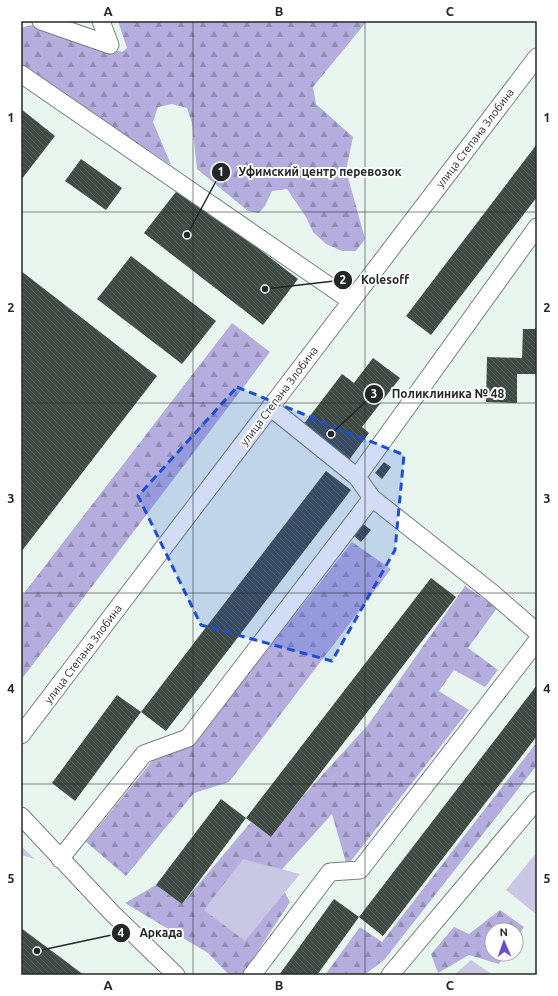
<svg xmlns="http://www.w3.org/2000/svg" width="558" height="996" font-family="Ubuntu,sans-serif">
<defs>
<pattern id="grass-tufts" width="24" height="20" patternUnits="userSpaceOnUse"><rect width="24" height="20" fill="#cac7e4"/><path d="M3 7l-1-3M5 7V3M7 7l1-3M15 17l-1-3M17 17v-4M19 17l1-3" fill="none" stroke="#adabc3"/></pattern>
<pattern id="forest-firs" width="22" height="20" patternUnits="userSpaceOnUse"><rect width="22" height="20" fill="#b4adde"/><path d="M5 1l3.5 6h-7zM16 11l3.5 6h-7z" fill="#928db4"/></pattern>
<pattern id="building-back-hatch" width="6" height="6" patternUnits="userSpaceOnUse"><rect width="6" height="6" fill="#404a45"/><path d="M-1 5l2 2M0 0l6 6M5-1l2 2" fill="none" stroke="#59615d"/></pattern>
</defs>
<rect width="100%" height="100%" fill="#e9f5ef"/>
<path fill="url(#grass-tufts)" d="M 21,846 L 35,859 L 21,855 Z"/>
<path fill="url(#forest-firs)" d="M 118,21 L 367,21 L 313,87 L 316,104 L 353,137 L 346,170 L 365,239 L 356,251 L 342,251 L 326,244 L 313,232 L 306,217 L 287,189 L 272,191 L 265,206 L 259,213 L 248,211 L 197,169 L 192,123 L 187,108 L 172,104 L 158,107 L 153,122 L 171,165 L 21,66 L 21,28 L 32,25 L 122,52 L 127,48 Z
M 232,323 L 270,352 L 21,680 L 21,597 Z
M 352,542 L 391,569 L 229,782 L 194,793 L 126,876 L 86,842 L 153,760 L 197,739 Z
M 465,586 L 497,608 L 468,648 L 498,670 L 485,687 L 454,670 L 439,691 L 469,710 L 347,866 L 332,814 L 276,876 L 290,902 L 242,975 L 229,975 L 208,953 L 125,903 L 156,885 L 182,904 L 251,822 L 271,837 L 303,796 L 368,725 Z
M 537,742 L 537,765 L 384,960 L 364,975 L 325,975 L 360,927 L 382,942 Z
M 500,910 L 524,927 L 516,939 L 516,930 L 492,930 L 492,954 L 505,954 L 499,964 L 469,955 L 438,973 L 431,954 L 454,927 L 469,934 Z"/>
<path fill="#cac7e4" d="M 537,852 L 537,915 L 506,890 Z
M 243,859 L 300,874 L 245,941 L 204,910 Z
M 471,960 L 493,975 L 454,975 Z"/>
<path fill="url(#building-back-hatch)" d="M 21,109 L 55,136 L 21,180 Z
M 537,144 L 537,197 L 431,335 L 406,316 Z
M 81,159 L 122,188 L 106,210 L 65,181 Z
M 179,188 L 298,279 L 263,325 L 144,233 Z
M 131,256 L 216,321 L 182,364 L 97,299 Z
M 21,271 L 157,376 L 21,552 Z
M 523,329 L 537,329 L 537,374 L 517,374 L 517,403 L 486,402 L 487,357 L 522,358 Z
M 373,358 L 400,378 L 362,427 L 369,433 L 349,460 L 303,425 L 342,374 L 354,383 Z
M 384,462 L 391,467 L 382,479 L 375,473 Z
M 326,471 L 351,490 L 166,731 L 141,712 L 75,801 L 52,783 L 117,695 L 141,712 Z
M 363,524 L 371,530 L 361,542 L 354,536 Z
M 431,578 L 456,597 L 271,837 L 246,818 Z
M 537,685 L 537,736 L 383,936 L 359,917 Z
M 221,799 L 246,818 L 182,904 L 156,885 Z
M 334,899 L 359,917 L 317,975 L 279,975 Z
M 21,928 L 84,975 L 21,975 Z"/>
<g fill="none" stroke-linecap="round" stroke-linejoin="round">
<g stroke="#78837e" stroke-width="19">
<path id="minor" d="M 41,21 L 110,45 L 101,21
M 21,74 L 351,301
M 537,227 L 357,477 L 372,498 L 491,592 L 537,632
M 270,407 L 357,477
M 21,735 L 537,57
M 21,816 L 112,913 L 176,975
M 60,859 L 144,754 L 188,738 L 372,498
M 252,975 L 330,872 L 360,870 L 537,641
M 390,975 L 537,800"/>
</g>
<use href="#minor" stroke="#fff" stroke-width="17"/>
</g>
<path fill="#1d4ed8" fill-opacity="0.2" stroke="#1d4ed8" stroke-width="3" stroke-dasharray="8 5" stroke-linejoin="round" d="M 237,387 L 404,455 L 395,550 L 332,661 L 201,625 L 138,496 Z"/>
<path fill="none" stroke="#232826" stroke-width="1" stroke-opacity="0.55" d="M 193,21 L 193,975M 365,21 L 365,975M 21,212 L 537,212M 21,403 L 537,403M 21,593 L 537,593M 21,784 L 537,784"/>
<g text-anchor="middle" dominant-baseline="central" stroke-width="4" stroke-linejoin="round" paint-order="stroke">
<g font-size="11" fill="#232826" stroke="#fff">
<text transform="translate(475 138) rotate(-53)">улица Степана Злобина</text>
<text transform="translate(279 396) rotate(-53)">улица Степана Злобина</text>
<text transform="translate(83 654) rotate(-53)">улица Степана Злобина</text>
</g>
</g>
<path fill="none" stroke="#232826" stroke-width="1.5" d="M187 235L221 172M265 289L343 280M331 434L374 394M37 951L121 933"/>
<g fill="#232826" stroke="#fff" stroke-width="1.5">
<circle cx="187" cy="235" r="4"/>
<circle cx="265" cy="289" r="4"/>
<circle cx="331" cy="434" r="4"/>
<circle cx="37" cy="951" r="4"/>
<circle cx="221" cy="172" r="10"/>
<circle cx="343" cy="280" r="10"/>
<circle cx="374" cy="394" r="10"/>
<circle cx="121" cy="933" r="10"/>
</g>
<g font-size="12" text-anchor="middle" font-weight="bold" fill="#fff">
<text x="221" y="176">1</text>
<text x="343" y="284">2</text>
<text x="374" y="398">3</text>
<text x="121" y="937">4</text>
</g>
<g font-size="12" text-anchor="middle" font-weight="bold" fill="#232826" stroke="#fff" stroke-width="4" stroke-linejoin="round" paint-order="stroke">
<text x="320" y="176">Уфимский центр перевозок</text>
<text x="385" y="284">Kolesoff</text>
<text x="448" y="398">Поликлиника № 48</text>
<text x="161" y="937">Аркада</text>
</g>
<rect width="558" height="996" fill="none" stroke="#ffffff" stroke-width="44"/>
<g transform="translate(504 942) rotate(358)"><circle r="19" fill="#ffffff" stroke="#a7a9a8"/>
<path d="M0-3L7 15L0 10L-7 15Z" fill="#6e4dc6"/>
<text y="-6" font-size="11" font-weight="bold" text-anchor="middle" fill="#232826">N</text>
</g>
<rect x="22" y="22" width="514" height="952" fill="none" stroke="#232826" stroke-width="1.5"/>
<g font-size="13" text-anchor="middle" font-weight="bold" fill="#232826">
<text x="108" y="16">A</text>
<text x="279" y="16">B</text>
<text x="450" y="16">C</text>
<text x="11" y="122">1</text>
<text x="547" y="122">1</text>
<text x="11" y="312">2</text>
<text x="547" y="312">2</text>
<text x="11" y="503">3</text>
<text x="547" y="503">3</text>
<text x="11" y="693">4</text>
<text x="547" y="693">4</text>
<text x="11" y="883">5</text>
<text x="547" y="883">5</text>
<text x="108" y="990">A</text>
<text x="279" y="990">B</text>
<text x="450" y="990">C</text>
</g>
</svg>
